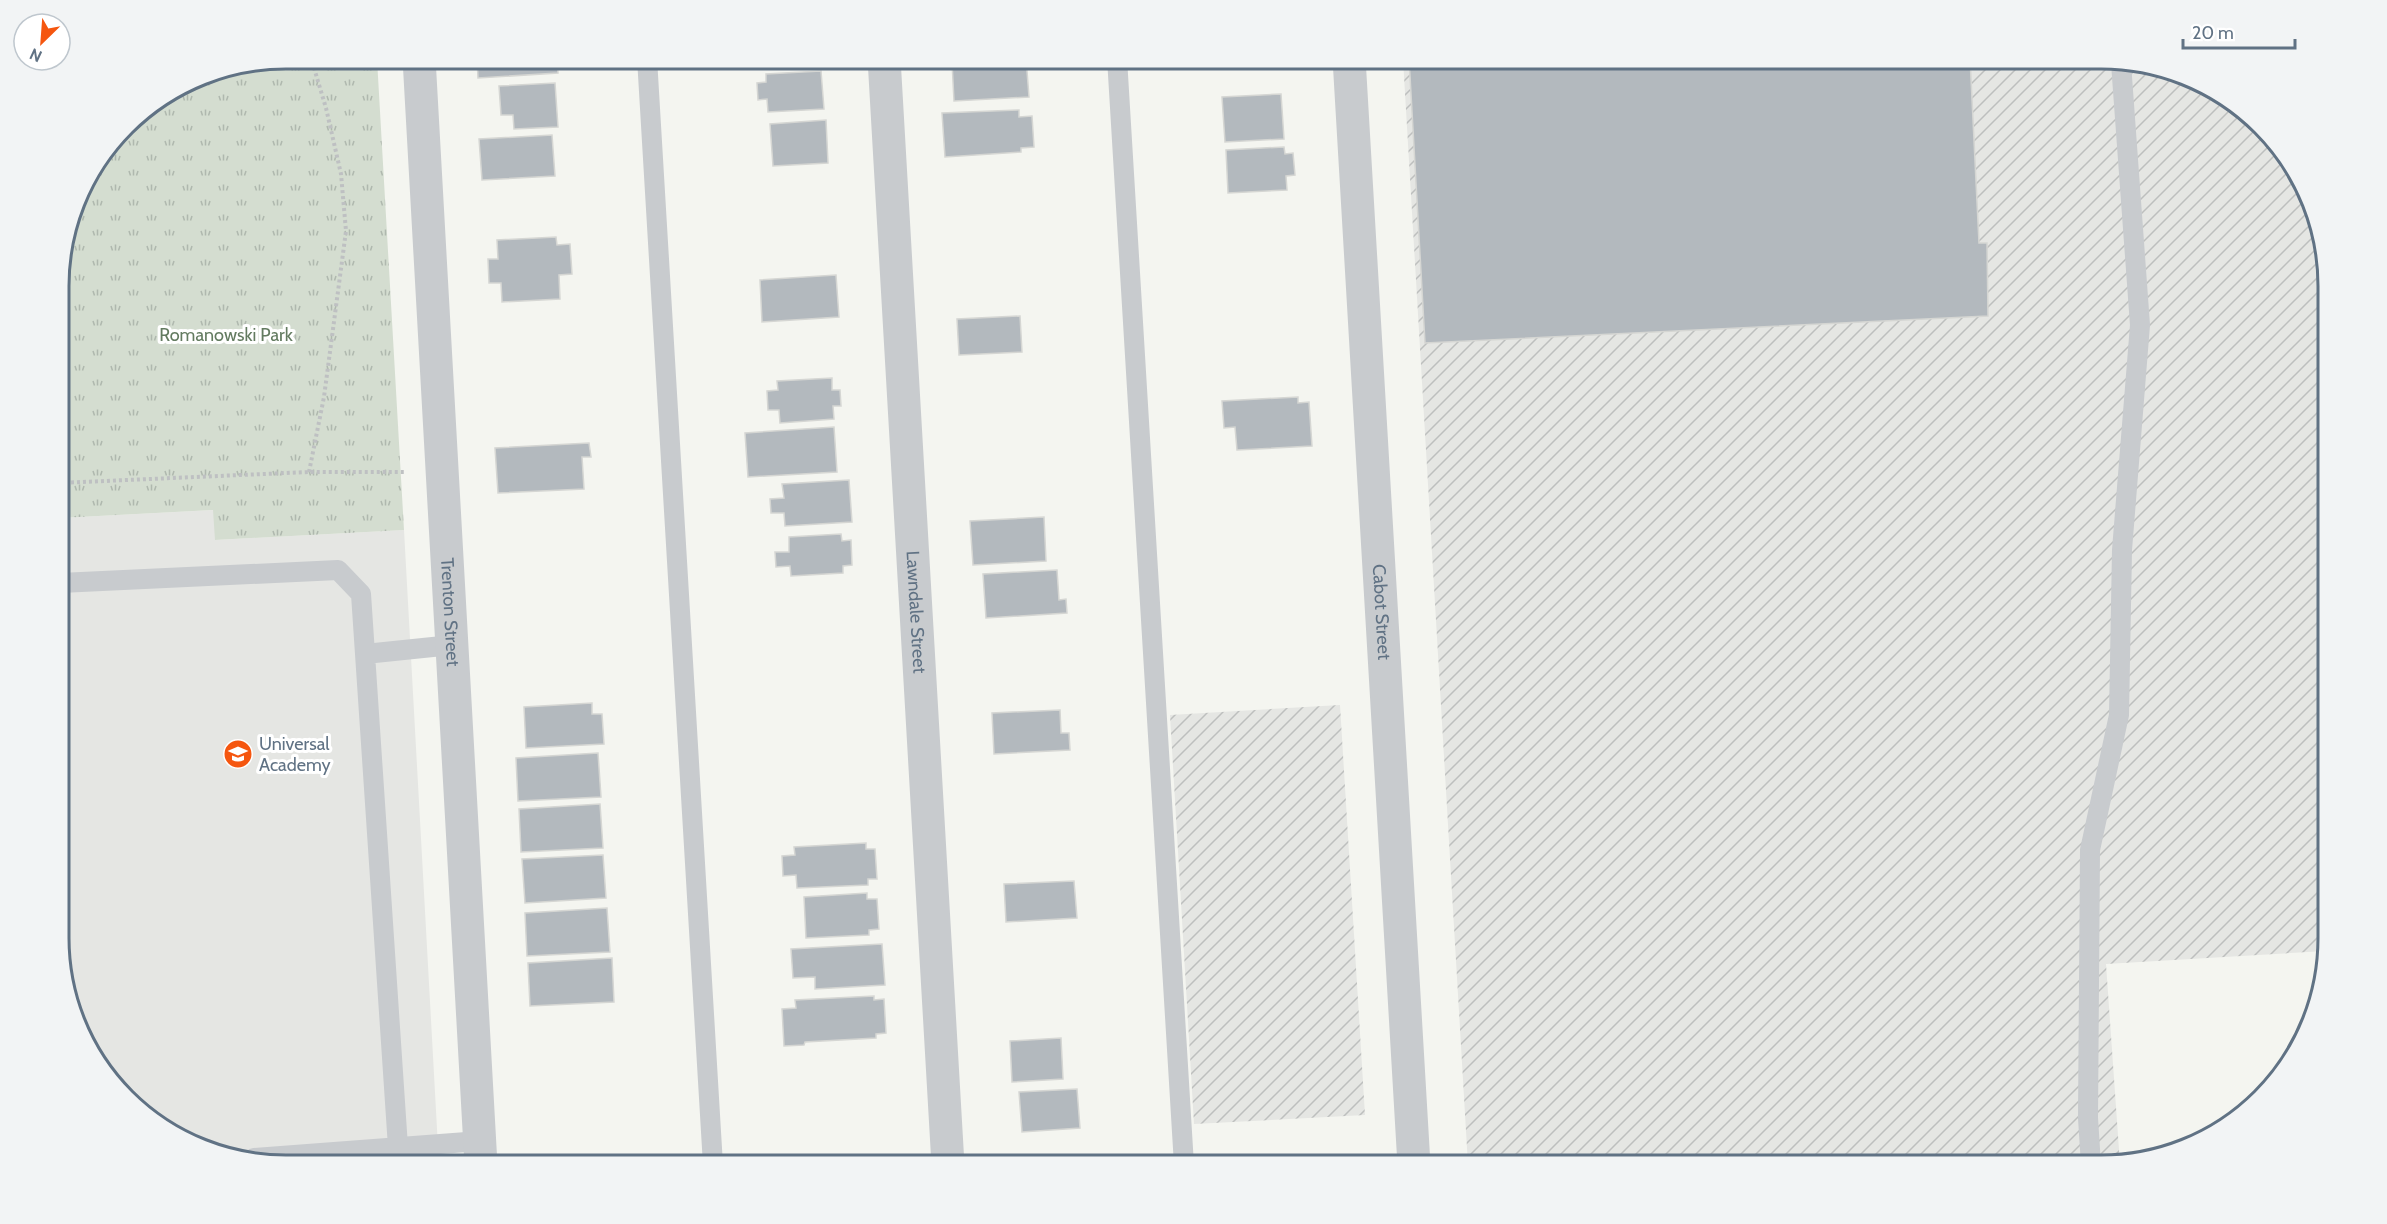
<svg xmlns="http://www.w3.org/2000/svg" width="2387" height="1224" font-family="Cabin,sans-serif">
<defs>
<pattern id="industrial-furrows" width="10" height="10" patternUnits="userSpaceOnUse" patternTransform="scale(1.5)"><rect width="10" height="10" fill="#e5e6e3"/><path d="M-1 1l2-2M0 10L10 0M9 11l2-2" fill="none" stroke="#bdbfbe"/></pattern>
<pattern id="grass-tufts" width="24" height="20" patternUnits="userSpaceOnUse" patternTransform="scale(1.5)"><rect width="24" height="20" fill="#d4ddd0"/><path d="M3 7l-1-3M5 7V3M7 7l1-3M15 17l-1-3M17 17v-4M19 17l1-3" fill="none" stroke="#afb8ae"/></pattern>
</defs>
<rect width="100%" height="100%" fill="#f4f5f0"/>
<path fill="#e5e6e3" d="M 214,510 L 216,540 L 404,530 L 439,1165 L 286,1165 L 186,1142 L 105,1076 L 76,1025 L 60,968 L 60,518 Z"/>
<path fill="url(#industrial-furrows)" d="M 1403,59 L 2101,59 L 2201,82 L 2282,148 L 2311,199 L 2327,257 L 2328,938 L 2325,951 L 2106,964 L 2120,1164 L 1468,1165 Z
M 1340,705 L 1365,1115 L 1194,1124 L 1170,715 Z"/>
<path fill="url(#grass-tufts)" d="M 286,59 L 377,59 L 404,530 L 215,540 L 213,510 L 60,518 L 59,271 L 82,185 L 136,115 L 199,76 Z"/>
<path fill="#b3b9be" stroke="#d5d6d3" stroke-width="1.5" d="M 477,58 L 557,58 L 558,73 L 478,78 Z
M 1026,58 L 1029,97 L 954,101 L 952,62 Z
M 1409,58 L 1970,58 L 1979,243 L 1987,243 L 1988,316 L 1425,343 Z
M 821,71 L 824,109 L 768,112 L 767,99 L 758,100 L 757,83 L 766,82 L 766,74 Z
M 555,83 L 558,127 L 514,129 L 513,115 L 501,115 L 499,86 Z
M 1281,94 L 1284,139 L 1225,142 L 1222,97 Z
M 1019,110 L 1019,117 L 1032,116 L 1034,147 L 1021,148 L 1021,152 L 945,157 L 942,113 Z
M 826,120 L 828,163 L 773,166 L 770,124 Z
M 552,135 L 555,176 L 482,180 L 479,139 Z
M 1284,147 L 1285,154 L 1293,153 L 1295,175 L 1286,176 L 1287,190 L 1228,193 L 1226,150 Z
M 556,237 L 557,245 L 570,244 L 572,274 L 559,275 L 560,299 L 502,302 L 501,283 L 489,283 L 488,259 L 498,259 L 497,240 Z
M 836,275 L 839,317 L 762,322 L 760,280 Z
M 1020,316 L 1022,352 L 959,355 L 957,319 Z
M 832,378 L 832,390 L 840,390 L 841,406 L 833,406 L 834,419 L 780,423 L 779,410 L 768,410 L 767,391 L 778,390 L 777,381 Z
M 1298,397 L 1298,403 L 1309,402 L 1312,446 L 1237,450 L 1235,427 L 1224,428 L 1222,401 Z
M 834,427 L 837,472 L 748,477 L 745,433 Z
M 589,443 L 591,457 L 582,457 L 584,489 L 498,493 L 495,448 Z
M 849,480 L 852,522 L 785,526 L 784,513 L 771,513 L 770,499 L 784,498 L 782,484 Z
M 1044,517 L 1046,561 L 973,565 L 970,521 Z
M 841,534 L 842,541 L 851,540 L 852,565 L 843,566 L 843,573 L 791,576 L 790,566 L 776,567 L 775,552 L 789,552 L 789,537 Z
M 1057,570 L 1059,600 L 1066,599 L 1067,613 L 986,618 L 983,574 Z
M 592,703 L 592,714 L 602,714 L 604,744 L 526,748 L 524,707 Z
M 1060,710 L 1061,733 L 1069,733 L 1070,750 L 994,754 L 992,713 Z
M 598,753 L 601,797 L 518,801 L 516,758 Z
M 600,804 L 603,848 L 521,852 L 519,809 Z
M 866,843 L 866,849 L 875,849 L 877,879 L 868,879 L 868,885 L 797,888 L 796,875 L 783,876 L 782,856 L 795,855 L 794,847 Z
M 603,855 L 606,898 L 525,903 L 522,859 Z
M 1074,881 L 1077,918 L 1006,922 L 1004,884 Z
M 867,893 L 867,899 L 877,899 L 879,929 L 869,930 L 869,935 L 806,938 L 804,897 Z
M 607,908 L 610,952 L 527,956 L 525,913 Z
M 882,944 L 885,985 L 815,989 L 815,977 L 793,978 L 791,949 Z
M 612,958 L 614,1002 L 530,1006 L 528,963 Z
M 874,996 L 874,1000 L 884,999 L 886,1033 L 876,1034 L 876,1038 L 805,1042 L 804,1045 L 784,1046 L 782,1009 L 796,1008 L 795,1000 Z
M 1061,1038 L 1063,1079 L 1012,1082 L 1010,1041 Z
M 1077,1089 L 1080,1128 L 1022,1132 L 1019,1092 Z"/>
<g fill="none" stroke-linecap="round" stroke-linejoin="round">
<path stroke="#bec0c2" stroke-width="4" stroke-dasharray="3 3" stroke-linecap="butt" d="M 309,472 L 324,397 L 346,231 L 341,174 L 326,108 L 311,58
M 59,483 L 309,472 L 406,472"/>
<path stroke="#c8cbce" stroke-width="20" d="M 647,58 L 713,1165
M 1117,58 L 1184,1165
M 60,583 L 338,570 L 361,594 L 398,1147
M 365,654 L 452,645
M 254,1158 L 480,1141
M 2091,1165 L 2088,1118 L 2090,850 L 2119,715 L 2122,550 L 2140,325 L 2121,63"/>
<g stroke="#c8cbce" stroke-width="33">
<path id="s1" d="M 419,58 L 481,1165"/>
<path id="s2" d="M 884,58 L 948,1165"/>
<path id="s3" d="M 1349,58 L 1414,1165"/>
</g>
</g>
<defs>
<g id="school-disc" transform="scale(1.5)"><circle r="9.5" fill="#f5560f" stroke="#fff"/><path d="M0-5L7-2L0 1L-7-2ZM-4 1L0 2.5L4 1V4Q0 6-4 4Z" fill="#fff"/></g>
</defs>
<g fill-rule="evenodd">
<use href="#school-disc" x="238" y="754"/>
</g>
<g text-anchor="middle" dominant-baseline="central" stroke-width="6" stroke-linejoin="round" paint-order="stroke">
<g font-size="18" fill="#637b60" stroke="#fff">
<text x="226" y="335">Romanowski Park</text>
</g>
<g font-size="18" fill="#607284" stroke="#fff">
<text stroke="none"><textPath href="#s1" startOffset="555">Trenton Street</textPath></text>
<text stroke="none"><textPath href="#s2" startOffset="555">Lawndale Street</textPath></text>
<text stroke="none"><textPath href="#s3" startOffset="555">Cabot Street</textPath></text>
</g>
<g font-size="18" fill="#607284" stroke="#fff" text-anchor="start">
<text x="259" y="744">Universal<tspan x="259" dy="21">Academy</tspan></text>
</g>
</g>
<path d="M0 0H2387V1224H0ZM286 69H2101A217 217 0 0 1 2318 286V938A217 217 0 0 1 2101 1155H286A217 217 0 0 1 69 938V286A217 217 0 0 1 286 69Z" fill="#f2f4f5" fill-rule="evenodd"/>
<path fill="none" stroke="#607284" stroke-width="3" d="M286 69H2101A217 217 0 0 1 2318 286V938A217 217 0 0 1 2101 1155H286A217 217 0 0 1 69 938V286A217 217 0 0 1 286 69Z"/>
<g transform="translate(42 42) rotate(205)"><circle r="28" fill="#ffffff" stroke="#bfc7ce" stroke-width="1.5"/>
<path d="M0-4.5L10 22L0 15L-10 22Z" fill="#f5560f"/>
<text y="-9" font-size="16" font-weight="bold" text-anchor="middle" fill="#607284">N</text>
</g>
<path d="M2183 39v9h112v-9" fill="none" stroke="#607284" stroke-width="3"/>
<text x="2192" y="39" font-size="18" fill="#607284" stroke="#ffffff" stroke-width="4.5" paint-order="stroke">20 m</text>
</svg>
